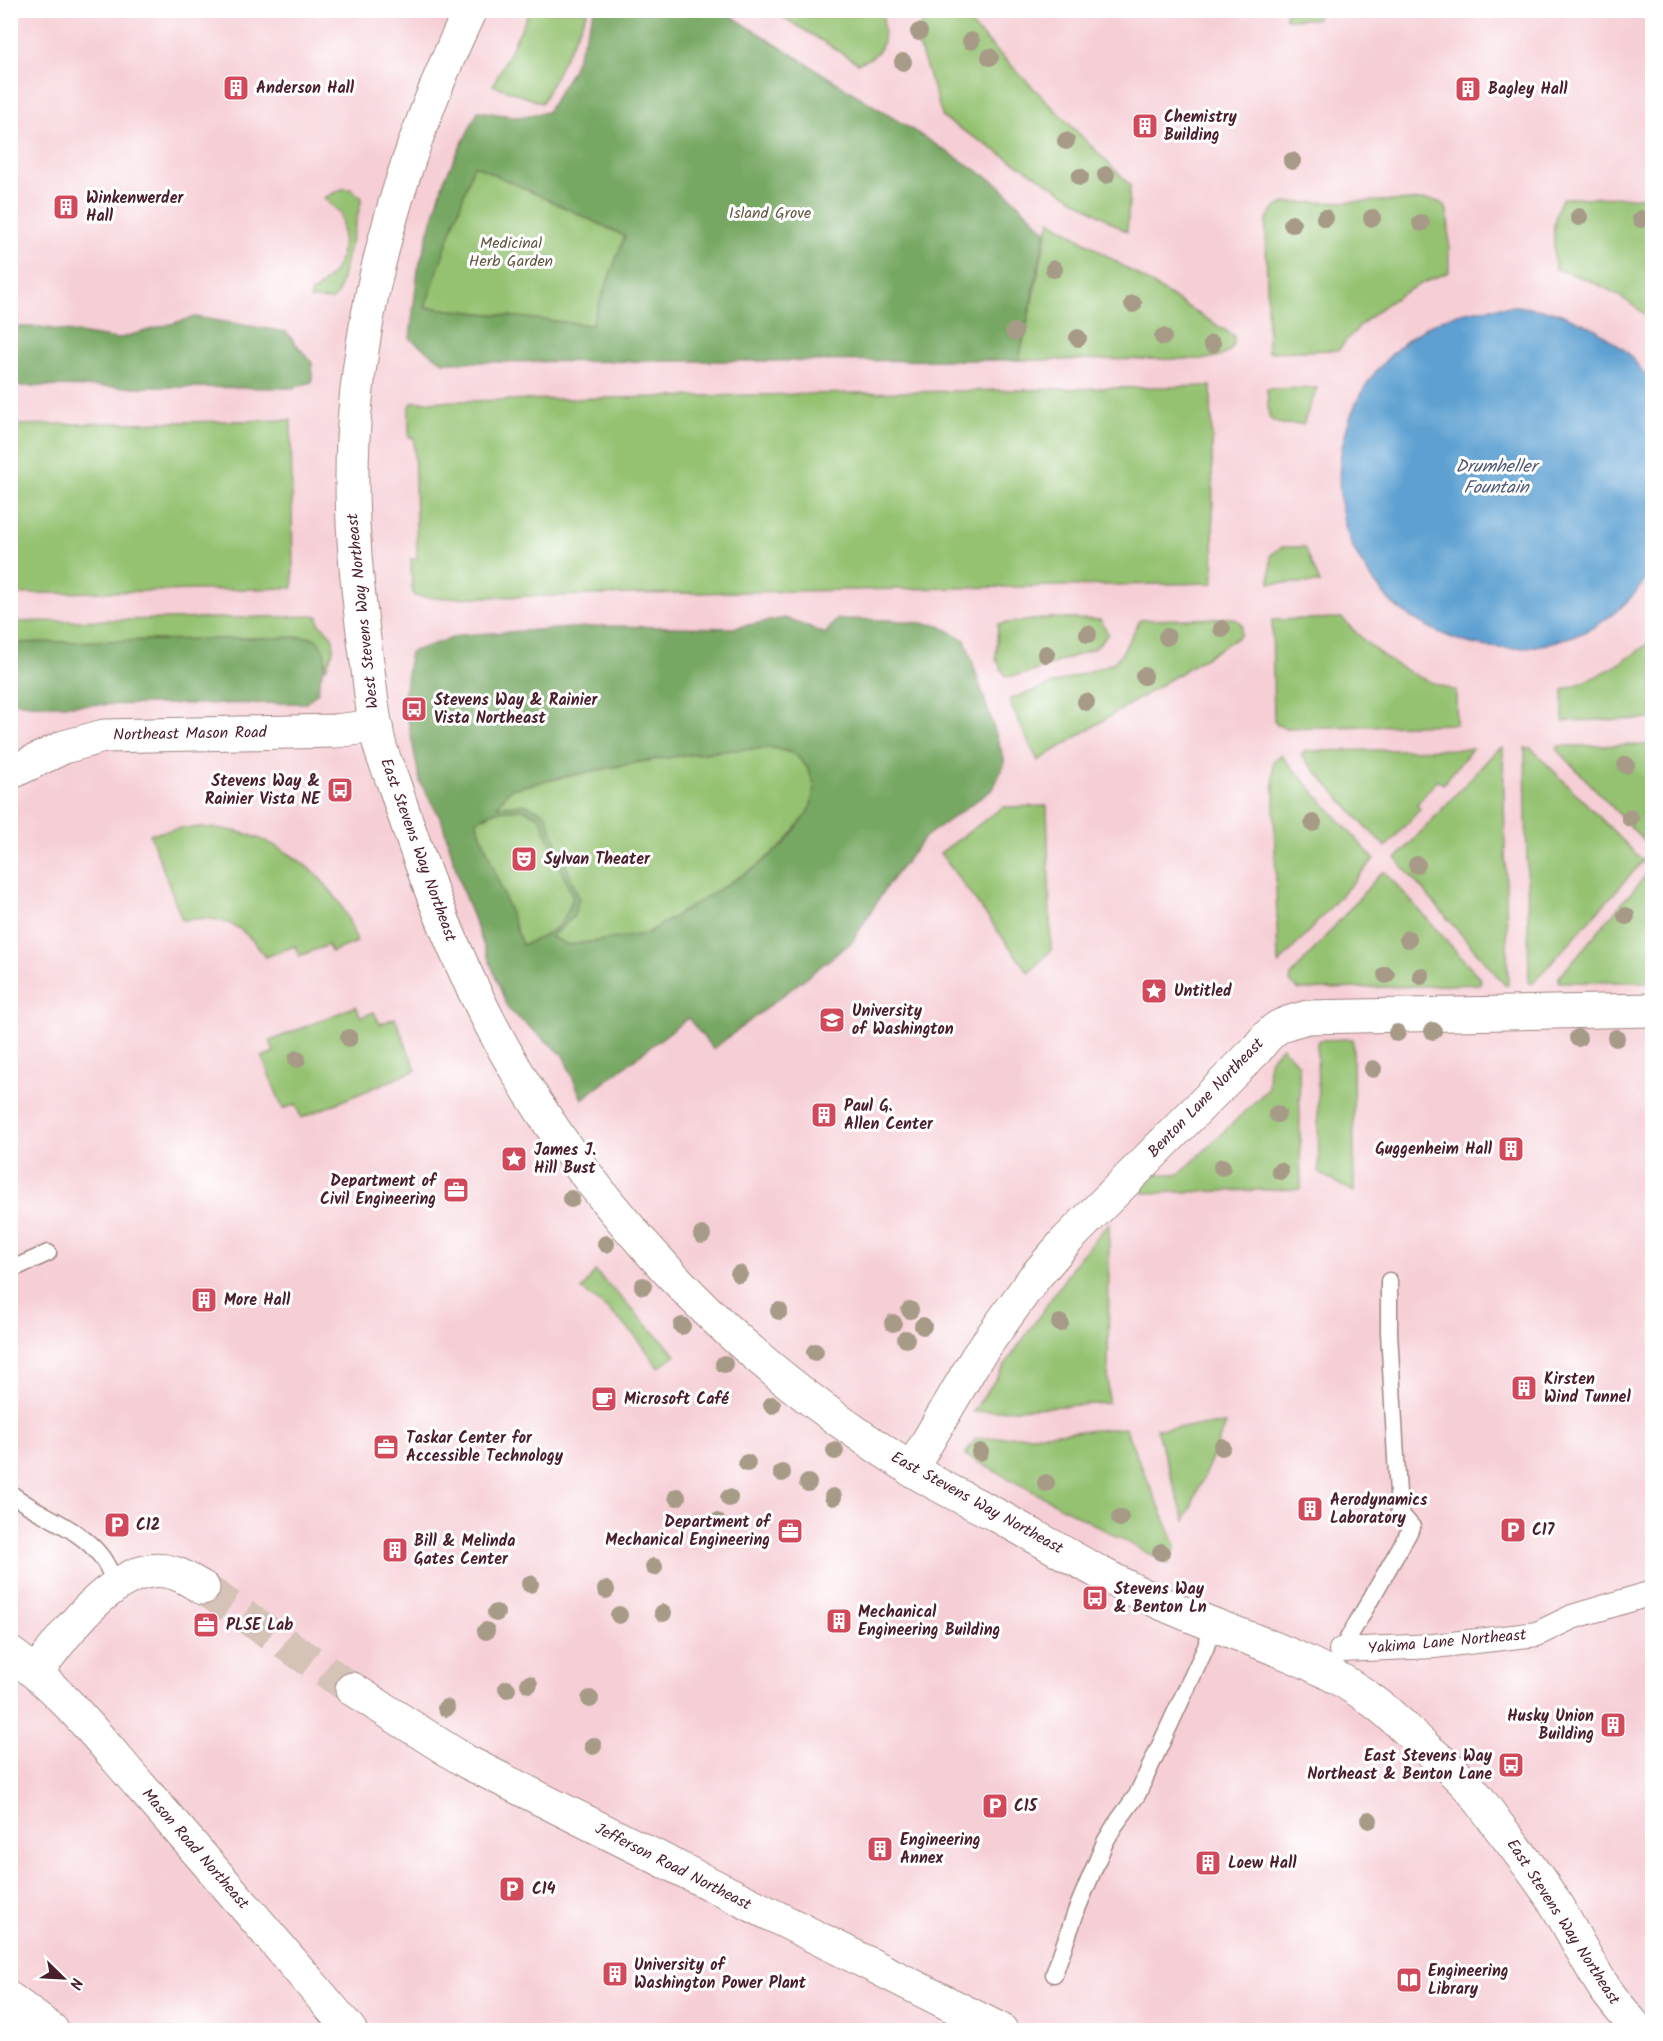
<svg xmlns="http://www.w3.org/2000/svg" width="1663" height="2041" font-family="Kalam,sans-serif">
<rect width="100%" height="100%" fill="#fff"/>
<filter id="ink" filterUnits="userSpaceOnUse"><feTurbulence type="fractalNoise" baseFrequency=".0167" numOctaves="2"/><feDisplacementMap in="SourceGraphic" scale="12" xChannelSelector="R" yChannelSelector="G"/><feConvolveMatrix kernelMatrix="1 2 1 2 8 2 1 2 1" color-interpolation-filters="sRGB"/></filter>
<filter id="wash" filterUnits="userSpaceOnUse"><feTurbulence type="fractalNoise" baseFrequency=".008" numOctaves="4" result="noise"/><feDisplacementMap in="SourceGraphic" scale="24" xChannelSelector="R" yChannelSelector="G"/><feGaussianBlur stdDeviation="1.35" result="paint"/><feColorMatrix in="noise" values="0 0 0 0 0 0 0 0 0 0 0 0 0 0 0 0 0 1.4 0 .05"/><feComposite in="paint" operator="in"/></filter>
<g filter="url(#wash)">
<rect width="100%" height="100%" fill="#f8ecdb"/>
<path fill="#f6cfd6" d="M 11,11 L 1652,11 L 1652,2030 L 11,2030 Z"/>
<path fill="#94c271" stroke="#6f704e" stroke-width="1.5" d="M 530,11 L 588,11 L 542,103 L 493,85 Z
M 773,11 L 883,11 C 884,38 888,54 858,63 Z
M 924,11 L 944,11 L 966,20 L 1130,185 L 1127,232 L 943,118 L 919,46 Z
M 1286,11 L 1317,11 L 1317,19 L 1286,19 Z
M 474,164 L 625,236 L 591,325 L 425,307 Z
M 342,189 L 351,189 L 362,198 L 338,294 L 333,300 L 310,299 L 312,292 L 316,291 C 322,284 330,278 335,270 C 345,254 343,232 341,214 L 324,198 Z
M 1652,197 L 1652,320 C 1621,294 1594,280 1555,269 C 1554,246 1550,217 1563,198 Z
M 1428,200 C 1434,200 1440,201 1445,206 C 1451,214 1448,259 1449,272 C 1401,290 1370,311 1338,350 L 1268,352 L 1266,225 C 1268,212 1274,208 1285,203 Z
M 1050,220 L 1234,336 C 1236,355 1219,357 1204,359 L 1019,360 Z
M 1211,386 L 1214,583 L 437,598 L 414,596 L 412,588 L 411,559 L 417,559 L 414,438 L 409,437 L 409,408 L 413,402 Z
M 1317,388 L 1303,424 C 1291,424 1277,427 1269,417 L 1267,389 Z
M 291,420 L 293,588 L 11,594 L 11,425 Z
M 1282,547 L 1305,547 L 1320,583 L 1270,583 L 1271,555 Z
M 318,616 L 319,623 C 322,627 330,632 332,637 C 337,647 329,661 325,670 L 326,659 L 313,637 L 11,643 L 10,622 Z
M 1050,618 L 1101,620 L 1108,634 L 1095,648 L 1029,673 L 1006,677 L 996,659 L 998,624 Z
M 1232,618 L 1239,621 L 1242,626 L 1240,636 L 1038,761 L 1012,708 L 1010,699 L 1113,663 L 1122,653 L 1140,620 Z
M 1342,618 C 1376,656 1407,676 1456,691 L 1456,724 L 1285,728 L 1277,725 L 1274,720 L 1272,620 Z
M 1652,640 L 1652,719 L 1563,721 L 1563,690 C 1597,678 1625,663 1652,640 Z
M 1652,745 L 1652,846 L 1650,847 L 1557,749 L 1559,746 Z
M 774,748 L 795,754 L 807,767 L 815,786 L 810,810 L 784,844 L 756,867 L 646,935 L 568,945 L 551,937 L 573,917 L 579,898 L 545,814 L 526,805 L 497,806 L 510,789 C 598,770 684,750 774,748 Z
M 1503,748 L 1508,985 L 1505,985 L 1396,859 L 1496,751 Z
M 1525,748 L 1531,748 L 1643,861 L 1532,984 L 1529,983 Z
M 1472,749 L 1443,784 L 1437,780 L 1417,804 L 1420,809 L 1386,847 L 1363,824 L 1301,755 L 1305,751 Z
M 1281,755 L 1374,859 L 1279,964 L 1278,963 L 1273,761 Z
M 1047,806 L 1051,950 L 1029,973 L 940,853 L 1003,807 Z
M 523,809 L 540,817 L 573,898 L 566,919 L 545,936 L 522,945 L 476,821 L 495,811 Z
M 182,828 C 192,828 203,827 214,828 C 267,832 319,866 345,912 C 350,922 353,932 357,942 L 331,952 L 328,945 L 299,956 L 295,946 L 265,957 C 244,924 220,914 182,920 L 150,834 Z
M 1651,869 L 1652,871 L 1652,982 L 1559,982 L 1559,977 Z
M 1385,872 L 1478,976 L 1481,981 L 1479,984 L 1299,990 L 1290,982 L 1291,976 L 1381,873 Z
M 356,1006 L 361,1017 L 374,1012 L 380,1024 L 395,1018 L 416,1070 L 301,1118 L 296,1104 L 283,1109 L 262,1057 L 274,1052 L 270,1041 Z
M 1353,1039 L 1354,1192 L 1319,1173 L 1317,1043 L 1320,1040 Z
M 1282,1047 L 1299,1065 L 1301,1189 L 1144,1193 L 1139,1188 L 1154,1174 L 1180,1174 L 1268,1089 L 1269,1060 Z
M 1109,1223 L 1108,1403 L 973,1412 L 1079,1258 Z
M 595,1271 L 676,1355 L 658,1368 C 640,1336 611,1310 582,1290 Z
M 1226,1424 L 1185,1521 L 1156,1429 Z
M 1125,1428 L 1176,1546 L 1168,1564 L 965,1455 L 975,1439 Z"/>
<path fill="#77a863" stroke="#606447" stroke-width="1.5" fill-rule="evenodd" d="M 595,10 L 723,11 L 997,183 L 1046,231 L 1019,360 L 443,362 L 410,339 L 418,270 L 444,180 L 478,111 L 519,117 L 547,112 L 572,71 ZM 474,165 L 625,236 L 591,325 L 425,307 Z
M 195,317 L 286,332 L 312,363 L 312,382 L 292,388 L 11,386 L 11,327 L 40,327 L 117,339 Z
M 785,618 L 825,634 L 837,619 L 890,620 L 938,625 L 965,640 L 1005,762 L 993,789 L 925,837 L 886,887 L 852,942 L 713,1049 L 688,1018 L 582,1099 L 563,1055 L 508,1009 L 462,889 L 442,821 L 420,782 L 404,698 L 410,652 L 461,635 L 604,626 L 733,628 ZM 774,748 L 795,754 L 807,767 L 815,786 L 810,810 L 784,844 L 756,867 L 646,934 L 568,945 L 551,937 L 573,917 L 579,898 L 545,813 L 526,805 L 497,806 L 510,789 C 598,769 684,750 774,748 ZM 523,809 L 540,817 L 573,898 C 563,929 552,934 522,945 L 476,821 L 495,811 Z
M 313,637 C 337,655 318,671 318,692 L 306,703 L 42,705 L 11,702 L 11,643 Z"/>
<path fill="#5da0d1" stroke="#54607e" stroke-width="1.5" d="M 1516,306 L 1556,312 L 1594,328 L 1627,352 L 1652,383 L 1652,570 C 1637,596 1610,620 1582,633 C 1574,636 1565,638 1556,641 C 1520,653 1480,650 1445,635 C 1425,626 1403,615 1388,599 C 1371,579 1353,554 1346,529 C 1330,470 1343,405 1386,360 C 1400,345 1417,331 1436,322 C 1461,310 1489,308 1516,306 Z"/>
</g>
<g filter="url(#ink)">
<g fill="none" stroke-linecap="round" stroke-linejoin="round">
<path stroke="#d5c3b8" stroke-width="33" stroke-dasharray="33 16" stroke-linecap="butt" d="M 203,1588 L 352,1689"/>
<g stroke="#a18683" stroke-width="19">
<path id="service" d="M 10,1270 L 48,1253
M 10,1493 C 39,1516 77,1526 100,1555 C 107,1563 111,1575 116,1584
M 1338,1656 L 1412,1527 L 1399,1512 L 1389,1332 L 1389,1281
M 1054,1974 L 1077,1909 L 1105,1842 L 1115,1825 L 1137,1795 L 1205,1649 L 1214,1624"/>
</g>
<g stroke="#a18683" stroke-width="26">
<path id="pedestrian" d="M 1341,1650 L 1434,1646 L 1537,1634 L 1572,1617 L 1652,1593"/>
</g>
<g stroke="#a18683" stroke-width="35">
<path id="minor" d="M 10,773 L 64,747 L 104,736 L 335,731 L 376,726
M 911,1470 L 977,1357 L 1034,1278 L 1066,1241 L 1257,1049 C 1274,1026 1280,1024 1308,1017 L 1652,1010
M 10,1653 C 62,1690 100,1740 141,1787 C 212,1867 281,1949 350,2030
M 36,1673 C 63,1636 120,1555 174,1573 C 184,1576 194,1583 203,1588
M 352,1689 L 467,1762 L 1001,2030"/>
</g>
<g stroke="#a18683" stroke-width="35">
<path id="tertiary" d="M 470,10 C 406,145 361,289 353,439 C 349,514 357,589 367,662 C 371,692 373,724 382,753 C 386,765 392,777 396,790 C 432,900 472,1003 535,1101 C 579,1171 634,1237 692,1296 C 756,1361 831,1418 908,1467 C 937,1486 970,1501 1000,1517 C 1054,1547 1107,1579 1163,1604 C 1234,1636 1314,1655 1377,1704 C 1394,1717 1410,1733 1426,1748 C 1439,1759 1453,1770 1465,1783 C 1477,1795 1487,1810 1497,1824 C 1516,1848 1535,1873 1552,1898 C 1571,1928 1586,1960 1605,1989 C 1615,2003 1627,2017 1638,2030"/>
</g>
<g stroke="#a18683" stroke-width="35">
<path id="primary" d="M 10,1999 L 52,2030"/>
</g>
<use href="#service" stroke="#fff" stroke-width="16"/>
<use href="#pedestrian" stroke="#fff" stroke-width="24"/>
<use href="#minor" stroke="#fff" stroke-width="33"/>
<use href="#tertiary" stroke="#fff" stroke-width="33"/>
<use href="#primary" stroke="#fff" stroke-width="33"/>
</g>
<g fill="#a79b88">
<circle cx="919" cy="32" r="9"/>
<circle cx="971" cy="41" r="9"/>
<circle cx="990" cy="57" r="9"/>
<circle cx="903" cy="62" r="9"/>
<circle cx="1066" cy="141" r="9"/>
<circle cx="1292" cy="161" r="9"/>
<circle cx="1106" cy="175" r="9"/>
<circle cx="1080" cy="177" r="9"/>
<circle cx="1579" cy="217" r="9"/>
<circle cx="1325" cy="218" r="9"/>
<circle cx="1372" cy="218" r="9"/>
<circle cx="1641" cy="219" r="9"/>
<circle cx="1421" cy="223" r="9"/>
<circle cx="1292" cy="224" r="9"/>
<circle cx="1054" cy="269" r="9"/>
<circle cx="1133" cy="304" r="9"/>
<circle cx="1014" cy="332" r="9"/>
<circle cx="1163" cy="337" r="9"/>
<circle cx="1078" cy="338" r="9"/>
<circle cx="1212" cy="344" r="9"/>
<circle cx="1222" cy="629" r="9"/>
<circle cx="1088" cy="634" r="9"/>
<circle cx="1167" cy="637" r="9"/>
<circle cx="1046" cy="654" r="9"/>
<circle cx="1144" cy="676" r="9"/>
<circle cx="1086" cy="702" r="9"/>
<circle cx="1626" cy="765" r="9"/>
<circle cx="1630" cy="818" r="9"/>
<circle cx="1313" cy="823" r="9"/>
<circle cx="1417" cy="865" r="9"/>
<circle cx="1626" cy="916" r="9"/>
<circle cx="1408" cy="939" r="9"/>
<circle cx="1386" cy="975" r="9"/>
<circle cx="1421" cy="976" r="9"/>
<circle cx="1433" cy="1031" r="9"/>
<circle cx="1397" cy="1033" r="9"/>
<circle cx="349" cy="1038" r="9"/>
<circle cx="1578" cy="1038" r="9"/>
<circle cx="1616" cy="1038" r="9"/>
<circle cx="297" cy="1059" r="9"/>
<circle cx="1373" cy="1069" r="9"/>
<circle cx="1277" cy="1114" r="9"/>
<circle cx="1222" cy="1167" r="9"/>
<circle cx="1280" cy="1171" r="9"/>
<circle cx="571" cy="1199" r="9"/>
<circle cx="702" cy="1235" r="9"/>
<circle cx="606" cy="1244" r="9"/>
<circle cx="739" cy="1274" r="9"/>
<circle cx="643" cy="1286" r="9"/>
<circle cx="910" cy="1310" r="9"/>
<circle cx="779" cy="1311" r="9"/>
<circle cx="893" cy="1323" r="9"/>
<circle cx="1060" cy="1323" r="9"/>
<circle cx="682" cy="1326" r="9"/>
<circle cx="923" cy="1326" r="9"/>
<circle cx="906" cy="1339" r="9"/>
<circle cx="815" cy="1352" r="9"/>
<circle cx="724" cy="1364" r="9"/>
<circle cx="772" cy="1405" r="9"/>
<circle cx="1222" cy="1447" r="9"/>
<circle cx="835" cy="1451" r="9"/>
<circle cx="980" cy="1452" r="9"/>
<circle cx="747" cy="1463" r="9"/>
<circle cx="782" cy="1473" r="9"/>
<circle cx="808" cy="1483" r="9"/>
<circle cx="1046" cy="1483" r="9"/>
<circle cx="677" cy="1497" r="9"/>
<circle cx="833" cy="1497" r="9"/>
<circle cx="729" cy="1498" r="9"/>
<circle cx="1120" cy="1518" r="9"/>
<circle cx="717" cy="1522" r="9"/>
<circle cx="1161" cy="1552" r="9"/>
<circle cx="654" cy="1567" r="9"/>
<circle cx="530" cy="1584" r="9"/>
<circle cx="606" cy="1590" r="9"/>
<circle cx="496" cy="1613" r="9"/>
<circle cx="663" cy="1613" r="9"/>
<circle cx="619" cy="1615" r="9"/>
<circle cx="486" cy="1631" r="9"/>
<circle cx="529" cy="1684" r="9"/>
<circle cx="507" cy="1689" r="9"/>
<circle cx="590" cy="1699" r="9"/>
<circle cx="446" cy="1708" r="9"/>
<circle cx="593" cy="1746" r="9"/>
<circle cx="1369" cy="1820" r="9"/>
</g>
</g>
<defs>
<g id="building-square" transform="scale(1.35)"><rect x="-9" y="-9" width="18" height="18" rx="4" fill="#d1495b" stroke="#fff"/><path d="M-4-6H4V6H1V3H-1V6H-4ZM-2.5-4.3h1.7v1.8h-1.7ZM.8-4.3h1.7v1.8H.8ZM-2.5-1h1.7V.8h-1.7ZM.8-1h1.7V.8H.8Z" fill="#fff"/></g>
<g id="bus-square" transform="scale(1.35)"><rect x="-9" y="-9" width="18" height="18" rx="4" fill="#d1495b" stroke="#fff"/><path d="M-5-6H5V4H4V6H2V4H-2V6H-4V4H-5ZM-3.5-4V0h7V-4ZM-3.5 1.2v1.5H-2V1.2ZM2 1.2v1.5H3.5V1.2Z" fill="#fff"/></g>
<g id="theatre-square" transform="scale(1.35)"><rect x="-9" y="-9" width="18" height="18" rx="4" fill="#d1495b" stroke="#fff"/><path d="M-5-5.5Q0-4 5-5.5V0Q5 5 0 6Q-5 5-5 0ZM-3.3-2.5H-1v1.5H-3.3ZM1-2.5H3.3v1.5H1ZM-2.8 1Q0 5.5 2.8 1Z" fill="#fff"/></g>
<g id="sight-square" transform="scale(1.35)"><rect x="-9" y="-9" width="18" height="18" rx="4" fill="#d1495b" stroke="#fff"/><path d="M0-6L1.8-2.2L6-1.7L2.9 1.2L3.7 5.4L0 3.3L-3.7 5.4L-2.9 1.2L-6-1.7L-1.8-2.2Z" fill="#fff"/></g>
<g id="university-square" transform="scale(1.35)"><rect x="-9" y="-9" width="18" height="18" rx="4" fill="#d1495b" stroke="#fff"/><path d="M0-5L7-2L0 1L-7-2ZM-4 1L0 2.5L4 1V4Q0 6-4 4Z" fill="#fff"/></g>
<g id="office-square" transform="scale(1.35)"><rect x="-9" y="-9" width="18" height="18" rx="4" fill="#d1495b" stroke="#fff"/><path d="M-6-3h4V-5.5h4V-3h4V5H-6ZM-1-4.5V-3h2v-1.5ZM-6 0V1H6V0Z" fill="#fff"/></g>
<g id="cafe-square" transform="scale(1.35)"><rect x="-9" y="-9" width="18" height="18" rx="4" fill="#d1495b" stroke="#fff"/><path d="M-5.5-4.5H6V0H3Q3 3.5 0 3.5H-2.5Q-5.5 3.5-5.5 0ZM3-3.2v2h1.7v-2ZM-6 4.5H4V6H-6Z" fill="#fff"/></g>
<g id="parking-square" transform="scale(1.35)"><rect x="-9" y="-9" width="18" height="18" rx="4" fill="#d1495b" stroke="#fff"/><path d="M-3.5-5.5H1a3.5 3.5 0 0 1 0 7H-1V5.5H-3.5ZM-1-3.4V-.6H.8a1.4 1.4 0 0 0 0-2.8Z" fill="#fff"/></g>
<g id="library-square" transform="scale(1.35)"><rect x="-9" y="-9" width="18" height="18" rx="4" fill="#d1495b" stroke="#fff"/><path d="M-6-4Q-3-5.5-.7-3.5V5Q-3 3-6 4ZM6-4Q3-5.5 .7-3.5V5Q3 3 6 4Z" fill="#fff"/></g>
</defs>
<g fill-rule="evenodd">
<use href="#building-square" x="236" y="88"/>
<use href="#building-square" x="1468" y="89"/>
<use href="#building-square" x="1145" y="126"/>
<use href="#building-square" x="66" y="207"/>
<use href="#bus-square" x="414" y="709"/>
<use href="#bus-square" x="340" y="790"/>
<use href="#theatre-square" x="524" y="859"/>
<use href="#sight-square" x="1154" y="991"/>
<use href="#university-square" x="832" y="1020"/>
<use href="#building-square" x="824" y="1115"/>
<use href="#building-square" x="1511" y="1149"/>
<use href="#sight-square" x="514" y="1159"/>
<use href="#office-square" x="456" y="1190"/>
<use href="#building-square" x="204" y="1300"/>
<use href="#building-square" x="1524" y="1388"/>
<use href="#cafe-square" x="604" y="1399"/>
<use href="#office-square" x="386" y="1447"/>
<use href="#building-square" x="1310" y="1509"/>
<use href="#parking-square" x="117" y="1525"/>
<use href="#parking-square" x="1513" y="1530"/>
<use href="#office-square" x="790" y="1531"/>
<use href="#building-square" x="395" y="1550"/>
<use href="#bus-square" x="1095" y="1598"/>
<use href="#building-square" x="839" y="1621"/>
<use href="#office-square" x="206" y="1625"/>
<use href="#building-square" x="1613" y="1725"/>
<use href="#bus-square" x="1511" y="1765"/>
<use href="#parking-square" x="995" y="1806"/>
<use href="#building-square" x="880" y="1849"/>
<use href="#building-square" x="1208" y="1863"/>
<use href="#parking-square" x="512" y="1889"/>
<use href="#building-square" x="615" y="1974"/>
<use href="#library-square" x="1409" y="1980"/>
</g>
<g text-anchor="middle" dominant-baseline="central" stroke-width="6" stroke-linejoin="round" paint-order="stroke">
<g font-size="16" font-weight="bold" fill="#4a1f2b" stroke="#fff" text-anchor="start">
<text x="256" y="88">Anderson Hall</text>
<text x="1488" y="89">Bagley Hall</text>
<text x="1164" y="117">Chemistry<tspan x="1164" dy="18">Building</tspan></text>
<text x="86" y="198">Winkenwerder<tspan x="86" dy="18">Hall</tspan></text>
<text x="434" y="700">Stevens Way &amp; Rainier<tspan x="434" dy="18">Vista Northeast</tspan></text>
<text x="320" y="781" text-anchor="end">Stevens Way &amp;<tspan x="320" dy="18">Rainier Vista NE</tspan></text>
<text x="544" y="859">Sylvan Theater</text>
<text x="1174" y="991">Untitled</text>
<text x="852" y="1011">University<tspan x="852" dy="18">of Washington</tspan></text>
<text x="844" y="1106">Paul G.<tspan x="844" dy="18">Allen Center</tspan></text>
<text x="1492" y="1149" text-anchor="end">Guggenheim Hall</text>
<text x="534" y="1150">James J.<tspan x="534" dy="18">Hill Bust</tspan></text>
<text x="436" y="1181" text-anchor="end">Department of<tspan x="436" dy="18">Civil Engineering</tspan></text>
<text x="224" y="1300">More Hall</text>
<text x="1544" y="1379">Kirsten<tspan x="1544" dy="18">Wind Tunnel</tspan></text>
<text x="624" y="1399">Microsoft Café</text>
<text x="406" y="1438">Taskar Center for<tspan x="406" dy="18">Accessible Technology</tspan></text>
<text x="1330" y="1500">Aerodynamics<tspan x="1330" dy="18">Laboratory</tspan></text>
<text x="770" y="1522" text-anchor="end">Department of<tspan x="770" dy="18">Mechanical Engineering</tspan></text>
<text x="136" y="1525">C12</text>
<text x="1532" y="1530">C17</text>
<text x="414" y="1541">Bill &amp; Melinda<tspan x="414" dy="18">Gates Center</tspan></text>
<text x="1114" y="1589">Stevens Way<tspan x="1114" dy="18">&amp; Benton Ln</tspan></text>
<text x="858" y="1612">Mechanical<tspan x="858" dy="18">Engineering Building</tspan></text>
<text x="226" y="1625">PLSE Lab</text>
<text x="1594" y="1716" text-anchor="end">Husky Union<tspan x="1594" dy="18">Building</tspan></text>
<text x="1492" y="1756" text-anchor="end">East Stevens Way<tspan x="1492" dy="18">Northeast &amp; Benton Lane</tspan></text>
<text x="1014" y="1806">C15</text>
<text x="900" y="1840">Engineering<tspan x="900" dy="18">Annex</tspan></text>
<text x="1228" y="1863">Loew Hall</text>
<text x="532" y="1889">C14</text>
<text x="634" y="1965">University of<tspan x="634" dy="18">Washington Power Plant</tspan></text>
<text x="1428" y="1971">Engineering<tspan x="1428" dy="18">Library</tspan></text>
</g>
<g font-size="16" fill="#645844" stroke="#fff">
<text x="770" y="213">Island Grove</text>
<text x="511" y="243">Medicinal<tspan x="511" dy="18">Herb Garden</tspan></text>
</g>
<g font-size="16" fill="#4a1f2b" stroke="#fff">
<text transform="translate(363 611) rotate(-96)">West Stevens Way Northeast</text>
<text transform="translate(190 734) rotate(-1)">Northeast Mason Road</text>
<text transform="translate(418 850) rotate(70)">East Stevens Way Northeast</text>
<text transform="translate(1206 1098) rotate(-46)">Benton Lane Northeast</text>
<text transform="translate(977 1503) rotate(29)">East Stevens Way Northeast</text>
<text transform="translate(1447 1642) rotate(-5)">Yakima Lane Northeast</text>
<text transform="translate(195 1849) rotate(49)">Mason Road Northeast</text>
<text transform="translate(673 1867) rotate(27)">Jefferson Road Northeast</text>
<text transform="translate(1563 1922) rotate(57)">East Stevens Way Northeast</text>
</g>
<g font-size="18" font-style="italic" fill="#535976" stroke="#fff">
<text x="1496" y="467">Drumheller<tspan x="1496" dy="21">Fountain</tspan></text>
</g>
</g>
<rect width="1663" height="2041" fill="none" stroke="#fff" stroke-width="36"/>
<g transform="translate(63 1978) rotate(114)" stroke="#ffffff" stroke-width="4.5" paint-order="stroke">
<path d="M0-4.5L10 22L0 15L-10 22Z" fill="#4a1f2b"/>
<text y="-9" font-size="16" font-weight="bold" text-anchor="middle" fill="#4a1f2b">N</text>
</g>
</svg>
